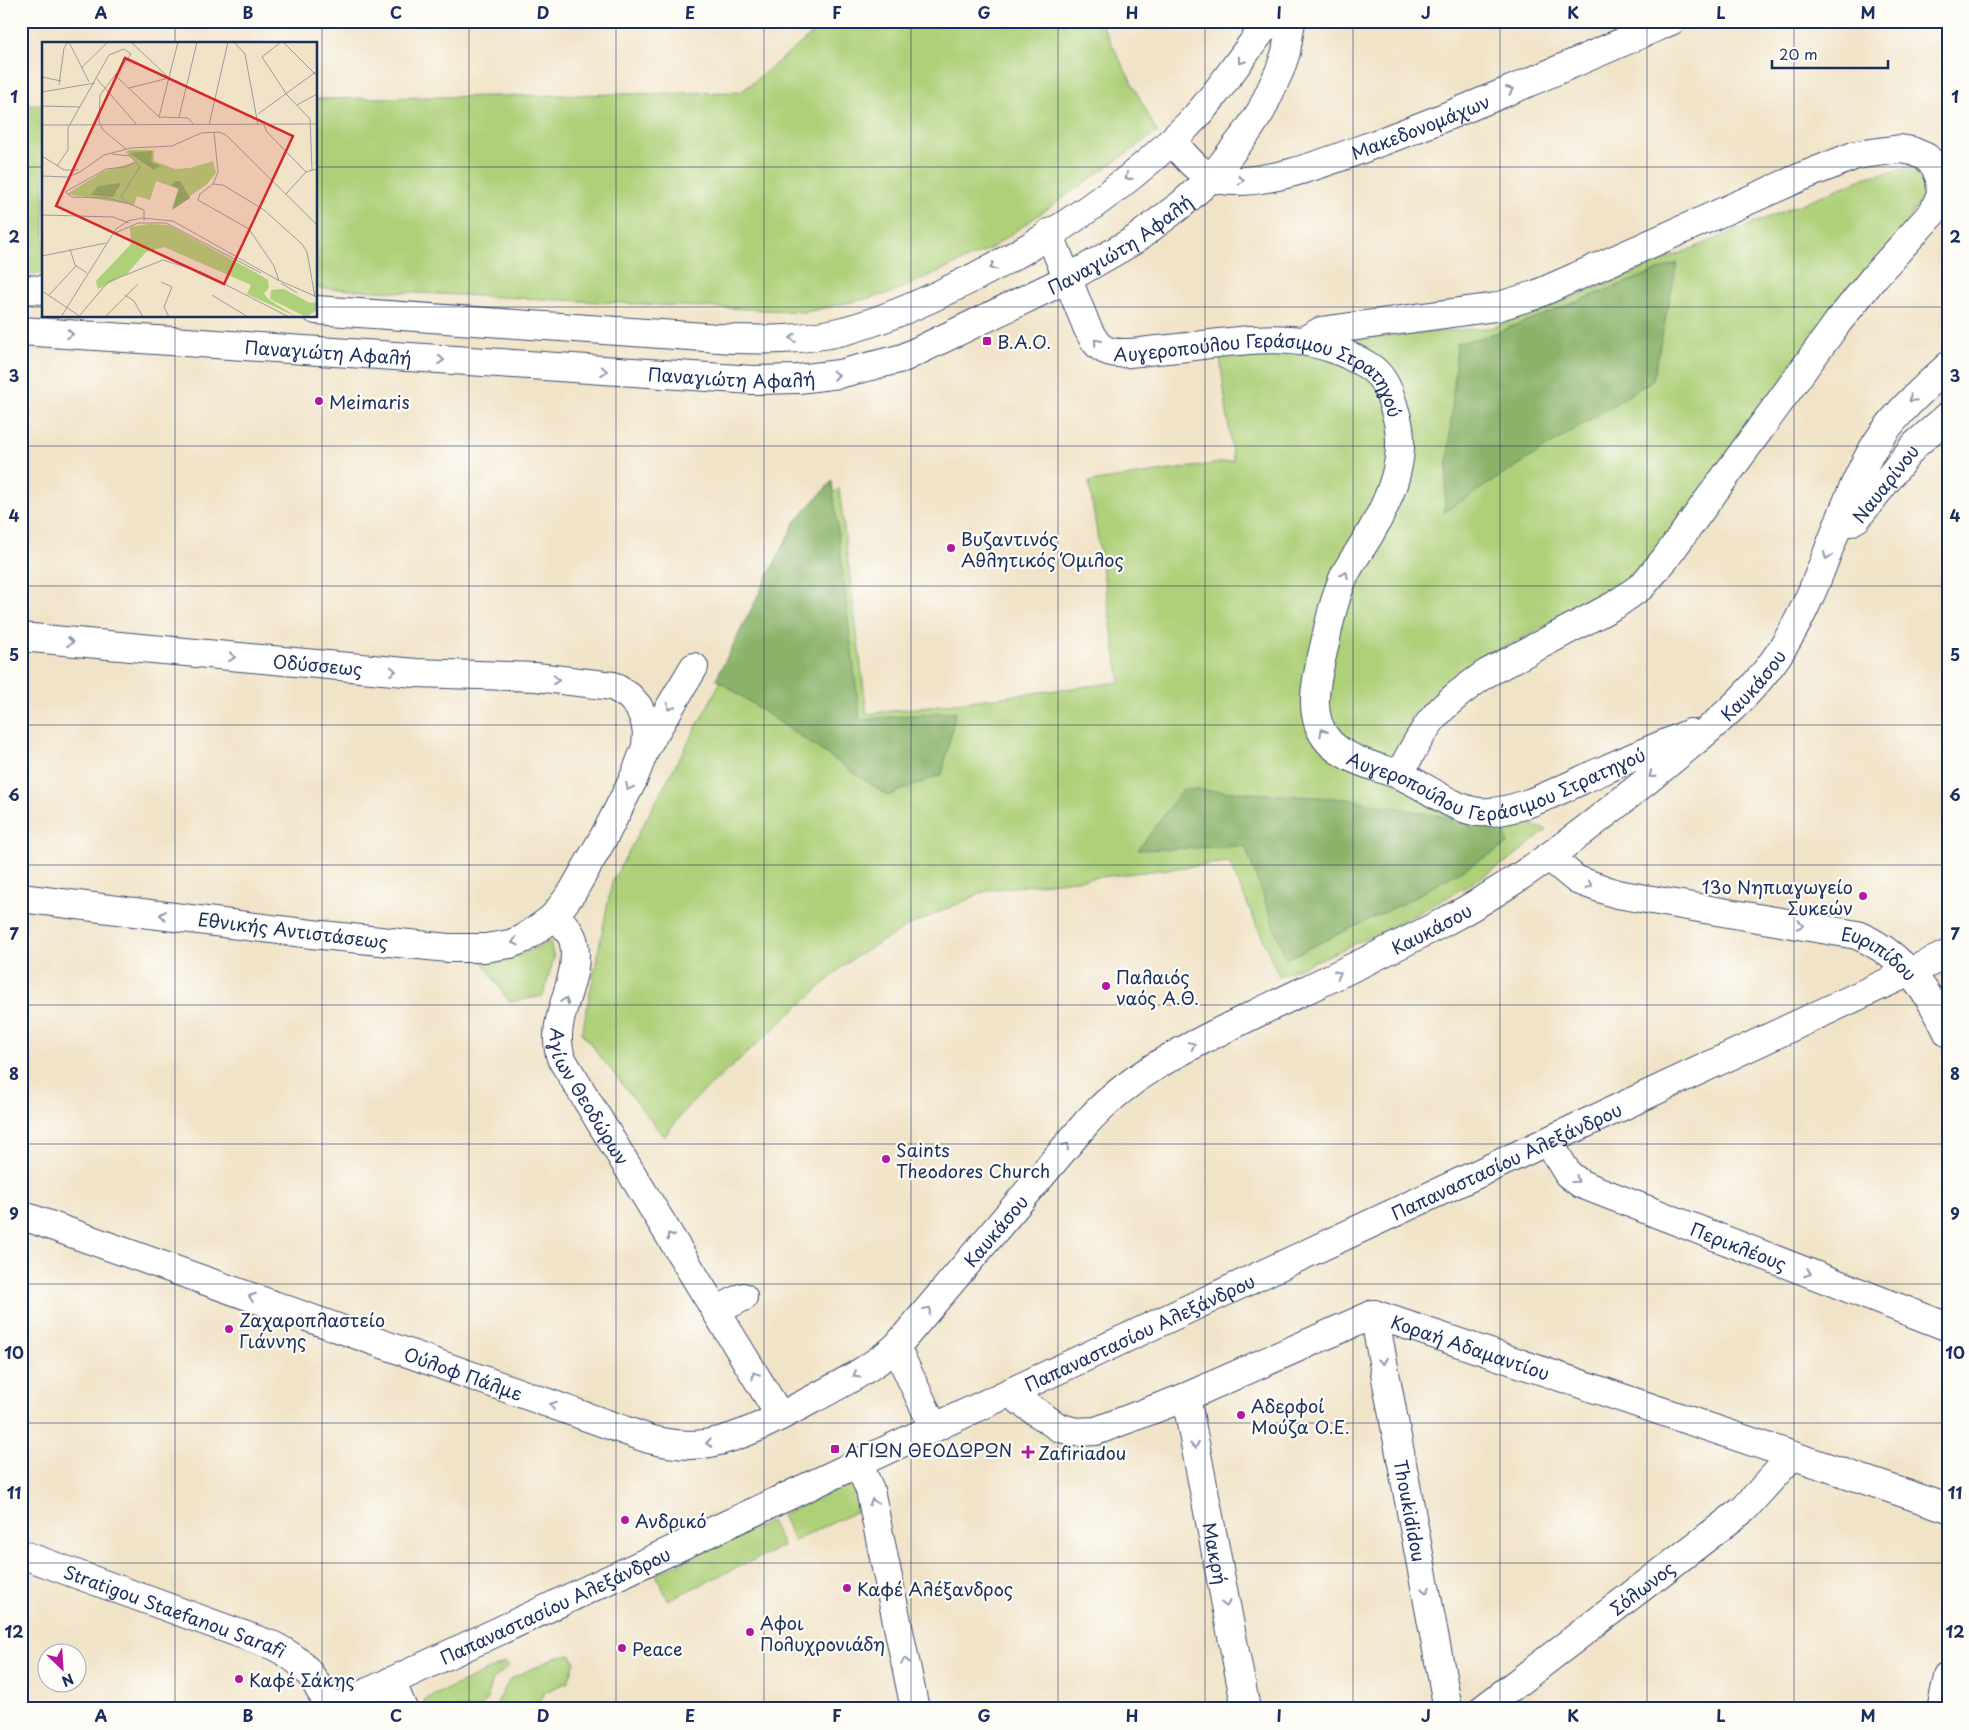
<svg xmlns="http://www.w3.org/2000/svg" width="1969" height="1730" font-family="'Playpen Sans',sans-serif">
<rect width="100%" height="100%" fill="#fdfcf7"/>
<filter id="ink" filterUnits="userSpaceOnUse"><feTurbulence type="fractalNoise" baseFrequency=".02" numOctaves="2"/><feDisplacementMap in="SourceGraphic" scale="10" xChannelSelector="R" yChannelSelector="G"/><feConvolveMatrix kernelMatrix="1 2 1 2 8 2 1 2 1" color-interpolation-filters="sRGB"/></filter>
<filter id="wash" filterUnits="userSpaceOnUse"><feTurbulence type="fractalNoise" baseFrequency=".0096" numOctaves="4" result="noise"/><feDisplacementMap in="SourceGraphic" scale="20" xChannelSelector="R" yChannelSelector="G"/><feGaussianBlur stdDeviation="1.12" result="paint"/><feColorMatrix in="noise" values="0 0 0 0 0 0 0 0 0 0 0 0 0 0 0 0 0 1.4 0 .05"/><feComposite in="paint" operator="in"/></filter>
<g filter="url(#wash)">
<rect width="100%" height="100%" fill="#f1e3c7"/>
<path fill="#aed079" stroke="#64806c" d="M 828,21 L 1100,21 L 1157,132 L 990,249 L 888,294 L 806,312 L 316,288 L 316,99 L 741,92 Z
M 21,105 L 44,105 L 44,274 L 21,273 Z
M 1913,167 L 1924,168 L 1933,181 L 1911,216 L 1664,544 L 1617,590 L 1494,652 L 1416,721 L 1394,783 L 1547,830 C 1531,842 1516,856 1498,867 C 1429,911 1355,946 1279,976 L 1229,862 L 989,890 L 908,926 L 849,961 L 689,1105 L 664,1137 L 582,1033 L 612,882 L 711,700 L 801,525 L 839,488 L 867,714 L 1120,682 L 1089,482 L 1233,461 L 1220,357 L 1365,338 L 1494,327 L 1571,298 L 1867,177 Z
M 550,941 L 554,958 L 543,996 L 509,1002 L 482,961 L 509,960 Z
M 854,1482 L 866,1507 L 794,1541 L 782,1515 Z
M 771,1521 L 783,1546 L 668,1600 L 656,1574 Z
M 571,1655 L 575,1662 L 568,1682 L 545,1692 L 541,1701 L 525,1709 L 500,1709 L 497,1703 L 510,1679 L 554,1658 Z
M 504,1663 L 509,1666 L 493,1680 L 486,1702 L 479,1709 L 426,1709 L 424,1700 Z"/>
<path fill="#8ab269" stroke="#527064" d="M 1677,263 L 1653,380 L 1444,512 L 1457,343 L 1485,337 Z
M 832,481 L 860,720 L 956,711 L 942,774 L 888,796 L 716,679 L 795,522 Z
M 1183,789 L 1348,799 L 1504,828 L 1508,844 L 1402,904 L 1286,959 L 1245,846 L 1138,850 Z"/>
</g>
<g filter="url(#ink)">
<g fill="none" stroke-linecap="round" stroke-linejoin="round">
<g stroke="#3b4a6e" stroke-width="30">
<g id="minor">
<path id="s1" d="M 1172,141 C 1184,155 1201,177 1221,180 C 1267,187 1335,159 1378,143 C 1477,106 1574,63 1671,21"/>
<path id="s2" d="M 1049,233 L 1087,327 C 1092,337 1097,348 1108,351 C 1122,356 1143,351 1157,350 C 1220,345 1288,326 1348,355 C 1357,360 1368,364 1376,372 C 1387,383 1391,397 1395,411 C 1409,453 1392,495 1371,532 C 1363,546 1353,559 1345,574 C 1335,596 1330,619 1325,643 C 1318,674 1304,716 1330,743 C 1346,759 1373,766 1394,773 C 1424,783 1448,808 1479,812 C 1515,816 1571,784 1604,770 C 1632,757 1662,745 1690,733"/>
<path d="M 21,289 L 44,290"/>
<path d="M 316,310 L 733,339 C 768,340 804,340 839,332 C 873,324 906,310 938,295 C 1028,253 1117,196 1188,125 C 1219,94 1241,55 1270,21"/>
<path id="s3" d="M 21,331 L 753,380 L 798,379 L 839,374 L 903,358 L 1067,279 L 1133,241 L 1182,204 L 1212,177 L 1248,131 L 1261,111 L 1280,70 L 1286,52 L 1291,21"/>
<path d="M 1303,341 L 1321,331 L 1496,307 L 1535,295 L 1801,177 L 1856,155 L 1900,149 L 1912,151 L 1926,157 L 1935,166 L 1940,179 L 1941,194 L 1933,212 L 1875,276 L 1838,322 L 1665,559 L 1642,586 L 1615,605 L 1487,673 C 1467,687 1446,702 1431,721 C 1418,738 1409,757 1399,775"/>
<path id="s4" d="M 1841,520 L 1850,522 L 1857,518 L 1915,445 L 1948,416"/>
<path id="s5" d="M 21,637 L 416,673 L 536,677 L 613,686 L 629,696 L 638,706 L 644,718 L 647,732 L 646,747 L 633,780 L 606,833 L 573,891 L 555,915 L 547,922 L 523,939 L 510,944 L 485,948 L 448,948 L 312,934 L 21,898"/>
<path d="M 646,747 L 694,667"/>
<path id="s6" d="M 1549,857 L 1577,880 L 1617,894 L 1857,935 C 1901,953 1929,991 1948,1033"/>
<path id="s7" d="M 555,915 C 562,923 572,932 574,943 C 581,983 548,1018 561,1058 L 780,1416"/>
<path id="s8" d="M 1548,1141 L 1568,1174 L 1581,1184 L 1948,1327"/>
<path id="s9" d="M 21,1215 L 649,1439 C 668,1444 690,1447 710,1443 C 746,1436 779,1417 811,1400 C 841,1384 870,1369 896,1347 L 1087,1122 C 1134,1070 1193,1045 1255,1014 C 1318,984 1381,955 1442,923 C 1532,876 1610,811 1688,747 C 1724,717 1760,685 1785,644 C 1822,585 1836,515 1870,454 C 1889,419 1919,393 1948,366"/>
<path d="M 716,1311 L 743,1297"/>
<path id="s10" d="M 1374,1314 L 1448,1709"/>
<path d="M 896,1347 L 934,1428"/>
<path id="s11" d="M 1009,1393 L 1058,1427 L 1075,1432 L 1096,1431 L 1186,1397 L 1374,1314 L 1948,1508"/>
<path id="s12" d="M 1186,1397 L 1246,1709"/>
<path d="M 858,1463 L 870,1490 L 915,1709"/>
<path id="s13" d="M 21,1554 L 274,1646 C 309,1664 312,1677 331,1709"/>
<path d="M 391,1681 L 403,1709"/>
<path id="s14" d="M 332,1709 L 1948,954"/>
<path id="s15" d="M 1483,1709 L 1744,1509 L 1792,1456"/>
<path d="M 1941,1709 L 1948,1677"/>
</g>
</g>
<use href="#minor" stroke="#fff" stroke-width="28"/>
</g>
<defs><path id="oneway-chevron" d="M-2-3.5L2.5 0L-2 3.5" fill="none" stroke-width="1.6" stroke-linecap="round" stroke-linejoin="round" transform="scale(1.25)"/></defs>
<g stroke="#8d97ae">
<use href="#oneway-chevron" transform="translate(1241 61) rotate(126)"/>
<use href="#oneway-chevron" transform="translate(1510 90) rotate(-23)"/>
<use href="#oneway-chevron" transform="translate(1128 177) rotate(141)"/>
<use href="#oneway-chevron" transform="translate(1241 180) rotate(-2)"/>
<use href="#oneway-chevron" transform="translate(993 267) rotate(150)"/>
<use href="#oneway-chevron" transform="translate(70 334) rotate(4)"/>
<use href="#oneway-chevron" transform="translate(793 338) rotate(176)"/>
<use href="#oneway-chevron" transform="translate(1097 342) rotate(-131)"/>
<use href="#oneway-chevron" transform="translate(441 360) rotate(4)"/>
<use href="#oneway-chevron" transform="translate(604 371) rotate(4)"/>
<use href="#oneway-chevron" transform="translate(836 375) rotate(-9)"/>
<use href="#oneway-chevron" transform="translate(1912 399) rotate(134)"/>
<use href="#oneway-chevron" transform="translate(1827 556) rotate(112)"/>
<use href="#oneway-chevron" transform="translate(1345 575) rotate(-65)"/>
<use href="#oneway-chevron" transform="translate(70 642) rotate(5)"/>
<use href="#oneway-chevron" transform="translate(232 657) rotate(5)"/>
<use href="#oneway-chevron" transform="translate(393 671) rotate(5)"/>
<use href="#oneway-chevron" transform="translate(556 680) rotate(6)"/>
<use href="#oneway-chevron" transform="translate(670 707) rotate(121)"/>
<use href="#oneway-chevron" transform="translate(1323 732) rotate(-120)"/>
<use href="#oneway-chevron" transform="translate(1652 775) rotate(141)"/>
<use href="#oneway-chevron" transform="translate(629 787) rotate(116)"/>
<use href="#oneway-chevron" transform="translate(1589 885) rotate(22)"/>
<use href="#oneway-chevron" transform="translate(163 915) rotate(-173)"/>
<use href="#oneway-chevron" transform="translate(1800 925) rotate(10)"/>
<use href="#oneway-chevron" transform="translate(515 942) rotate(161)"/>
<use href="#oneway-chevron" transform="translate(1338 974) rotate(-26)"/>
<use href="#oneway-chevron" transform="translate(565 1001) rotate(-72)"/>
<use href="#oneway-chevron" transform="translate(1192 1045) rotate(-26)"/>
<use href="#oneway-chevron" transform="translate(1066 1146) rotate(-50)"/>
<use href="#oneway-chevron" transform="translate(1576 1180) rotate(36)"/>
<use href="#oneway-chevron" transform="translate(670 1236) rotate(-122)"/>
<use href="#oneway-chevron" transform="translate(1808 1273) rotate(21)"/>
<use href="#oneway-chevron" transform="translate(252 1297) rotate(-160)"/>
<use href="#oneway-chevron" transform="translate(928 1310) rotate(-49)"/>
<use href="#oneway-chevron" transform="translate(1383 1361) rotate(79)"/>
<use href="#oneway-chevron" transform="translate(755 1375) rotate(-121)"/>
<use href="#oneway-chevron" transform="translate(856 1375) rotate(150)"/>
<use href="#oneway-chevron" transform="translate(553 1405) rotate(-160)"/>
<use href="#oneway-chevron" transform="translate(709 1443) rotate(171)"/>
<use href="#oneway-chevron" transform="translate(1195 1445) rotate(79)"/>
<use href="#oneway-chevron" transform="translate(873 1502) rotate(-102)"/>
<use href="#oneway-chevron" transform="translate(1426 1590) rotate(79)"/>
<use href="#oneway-chevron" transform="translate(1226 1604) rotate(79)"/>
<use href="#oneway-chevron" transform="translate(905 1661) rotate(-102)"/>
</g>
</g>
<path fill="none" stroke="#1b2f5e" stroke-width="1" stroke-opacity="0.55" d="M 175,21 L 175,44M 322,21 L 322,1709M 469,21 L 469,1709M 616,21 L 616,1709M 764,21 L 764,1709M 911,21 L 911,1709M 1058,21 L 1058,1709M 1205,21 L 1205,1709M 1353,21 L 1353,1709M 1500,21 L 1500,1709M 1647,21 L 1647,1709M 1794,21 L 1794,1709M 21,167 L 44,167M 316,167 L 1948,167M 21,307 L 44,307M 316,307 L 1948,307M 175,316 L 175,1709M 21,446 L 1948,446M 21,586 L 1948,586M 21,725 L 1948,725M 21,865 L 1948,865M 21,1005 L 1948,1005M 21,1144 L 1948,1144M 21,1284 L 1948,1284M 21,1423 L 1948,1423M 21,1563 L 1948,1563"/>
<g fill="#b5179e" stroke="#fdfcf7" stroke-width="2">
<rect x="982" y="336" width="10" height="10" rx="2.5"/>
<circle cx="319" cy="401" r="5"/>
<circle cx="951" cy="548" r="5"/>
<circle cx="1863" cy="896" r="5"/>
<circle cx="1106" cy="986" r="5"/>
<circle cx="886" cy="1159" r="5"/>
<circle cx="229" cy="1329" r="5"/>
<circle cx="1241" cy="1415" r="5"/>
<rect x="830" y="1444" width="10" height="10" rx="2.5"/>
<path d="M1025.5 1444.5h5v5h5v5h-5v5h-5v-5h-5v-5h5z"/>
<circle cx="625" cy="1520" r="5"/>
<circle cx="847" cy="1588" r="5"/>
<circle cx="750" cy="1632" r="5"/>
<circle cx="622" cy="1648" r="5"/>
<circle cx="239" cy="1679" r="5"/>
</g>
<g text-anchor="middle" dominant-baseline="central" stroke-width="4.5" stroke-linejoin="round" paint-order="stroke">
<g font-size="18" fill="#1b2f5e" stroke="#fdfcf7">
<text stroke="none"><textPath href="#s1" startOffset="272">Μακεδονομάχων</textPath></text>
<text stroke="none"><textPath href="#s3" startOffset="1131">Παναγιώτη Αφαλή</textPath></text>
<text stroke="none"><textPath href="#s3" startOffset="308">Παναγιώτη Αφαλή</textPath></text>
<text stroke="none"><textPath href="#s3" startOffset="712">Παναγιώτη Αφαλή</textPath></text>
<text stroke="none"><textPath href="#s2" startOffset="300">Αυγεροπούλου Γεράσιμου Στρατηγού</textPath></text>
<text stroke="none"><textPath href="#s4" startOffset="62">Ναυαρίνου</textPath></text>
<text stroke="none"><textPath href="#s5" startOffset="298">Οδύσσεως</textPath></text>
<text stroke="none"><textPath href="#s9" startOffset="2036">Καυκάσου</textPath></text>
<text stroke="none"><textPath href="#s2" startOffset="990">Αυγεροπούλου Γεράσιμου Στρατηγού</textPath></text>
<text stroke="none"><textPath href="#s9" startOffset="1631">Καυκάσου</textPath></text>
<text transform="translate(293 930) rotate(7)">Εθνικής Αντιστάσεως</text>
<text stroke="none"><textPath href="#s6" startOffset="350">Ευριπίδου</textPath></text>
<text stroke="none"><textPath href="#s7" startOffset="198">Αγίων Θεοδώρων</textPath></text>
<text stroke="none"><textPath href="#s14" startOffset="1296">Παπαναστασίου Αλεξάνδρου</textPath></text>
<text stroke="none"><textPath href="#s9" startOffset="1092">Καυκάσου</textPath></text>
<text stroke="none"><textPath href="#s8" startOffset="224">Περικλέους</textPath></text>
<text stroke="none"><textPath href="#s14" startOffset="891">Παπαναστασίου Αλεξάνδρου</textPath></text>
<text stroke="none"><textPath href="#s11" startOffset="502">Κοραή Αδαμαντίου</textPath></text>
<text stroke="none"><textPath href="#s9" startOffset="470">Ούλοφ Πάλμε</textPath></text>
<text stroke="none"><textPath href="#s10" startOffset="200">Thoukididou</textPath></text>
<text stroke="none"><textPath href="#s12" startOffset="159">Μακρή</textPath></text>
<text stroke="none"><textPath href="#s15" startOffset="200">Σόλωνος</textPath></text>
<text stroke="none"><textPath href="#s14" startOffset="246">Παπαναστασίου Αλεξάνδρου</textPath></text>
<text stroke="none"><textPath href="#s13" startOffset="164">Stratigou Staefanou Sarafi</textPath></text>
</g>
<g font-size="18" fill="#1b2f5e" stroke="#fdfcf7" text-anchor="start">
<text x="997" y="341">Β.Α.Ο.</text>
<text x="329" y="401">Meimaris</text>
<text x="961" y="538">Βυζαντινός<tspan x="961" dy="21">Αθλητικός Όμιλος</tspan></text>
<text x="1853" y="886" text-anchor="end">13ο Νηπιαγωγείο<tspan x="1853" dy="21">Συκεών</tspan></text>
<text x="1116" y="976">Παλαιός<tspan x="1116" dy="21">ναός Α.Θ.</tspan></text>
<text x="896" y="1149">Saints<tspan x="896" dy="21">Theodores Church</tspan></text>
<text x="239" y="1319">Ζαχαροπλαστείο<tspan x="239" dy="21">Γιάννης</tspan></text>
<text x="1251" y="1405">Αδερφοί<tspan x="1251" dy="21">Μούζα Ο.Ε.</tspan></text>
<text x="845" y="1449">ΑΓΙΩΝ ΘΕΟΔΩΡΩΝ</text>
<text x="1038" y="1452">Zafiriadou</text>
<text x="635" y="1520">Ανδρικό</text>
<text x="857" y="1588">Καφέ Αλέξανδρος</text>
<text x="760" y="1622">Αφοι<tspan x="760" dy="21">Πολυχρονιάδη</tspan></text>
<text x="632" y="1648">Peace</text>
<text x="249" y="1679">Καφέ Σάκης</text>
</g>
</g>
<g transform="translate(42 42)">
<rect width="275" height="275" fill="#f1e3c7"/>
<path d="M 88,108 L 112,108 L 112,119 L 133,127 L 148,126 L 171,119 L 174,131 L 165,142 L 130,167 L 136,147 L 114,139 L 108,158 L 95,154 L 92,163 L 25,152 L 62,129 L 94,120 L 83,110 ZM 107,182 L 126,183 L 211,229 L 226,238 L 227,246 L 222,251 L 226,257 L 255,275 L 205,252 L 209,243 L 122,205 L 104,210 L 85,232 L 56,247 L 54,239 L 89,202 L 88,185 ZM 242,247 L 268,261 L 275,260 L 275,268 L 264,275 L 228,257 L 229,248 Z" fill="#aed079"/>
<path d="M 110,109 L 109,120 L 119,124 L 112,128 L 87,111 ZM 133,139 L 138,139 L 148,156 L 130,168 L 137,147 L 129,143 ZM 79,141 L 71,155 L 49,153 L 56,144 Z" fill="#8ab269"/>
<path fill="none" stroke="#9b9b9d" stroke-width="1" d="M 27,0 L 47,40M 89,0 L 127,36M 192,0 L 203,12 L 216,83M 239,0 L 220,15 L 245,53 L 268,77 L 270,128M 241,0 L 275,34M 39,26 L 66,0M 73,33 L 117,75 L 146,76 L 152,83M 0,35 L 19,39M 55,37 L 95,83M 17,43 L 22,6 L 26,0M 87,46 L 127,36M 0,50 L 53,41M 255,63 L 275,52M 0,64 L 38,65M 216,72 L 275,29M 117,75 L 136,0M 137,75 L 155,0M 0,83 L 275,82M 167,83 L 186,0M 222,83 L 225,90 L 264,130M 172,90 L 176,130 L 171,142 L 158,152 L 156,158 L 207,187 L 232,224 L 237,239M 70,112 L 88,114 L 98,125 L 79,154 L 85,161 L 102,168 L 102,179M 0,114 L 22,128 L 36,128M 15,124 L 26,108 L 26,86 L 67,13 L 82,7 L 89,12 L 58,53 L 57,79 L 61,88 L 84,107M 0,134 L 26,135 L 38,130 L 62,113 L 89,106 L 130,104 L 159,91 L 177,90 L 184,93 L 275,183M 171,142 L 181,143 L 222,168 L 260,202 L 265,210 L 273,255M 244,152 L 264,130 L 275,127M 84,161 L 65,156 L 30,155 L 23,150 L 64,127 L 83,125 L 93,120M 0,173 L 71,175 L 87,181M 73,191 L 96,181 L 124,181 L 219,231M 28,207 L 33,223 L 45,231M 0,214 L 64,201M 119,240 L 130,245 L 122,265 L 127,275M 239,241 L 255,251M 0,249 L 39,275M 7,253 L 34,224M 83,253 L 92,259 L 101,275M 170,253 L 206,275M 38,273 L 66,240 L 121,218 L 159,230 L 247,275M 19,275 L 74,187 L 86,179 L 100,176 L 131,179 L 234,237 L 275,255M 63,275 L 96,242"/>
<path fill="#d62828" fill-opacity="0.15" stroke="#d62828" stroke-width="2.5" d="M 83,16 L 251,94 L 182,242 L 14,164 Z"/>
<rect width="275" height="275" fill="none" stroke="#1b2f5e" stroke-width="2.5"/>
</g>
<rect width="1969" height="1730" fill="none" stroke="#fdfcf7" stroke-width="55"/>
<g transform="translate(62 1668) rotate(155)"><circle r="24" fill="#fdfcf7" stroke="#a3aaba"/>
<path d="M0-4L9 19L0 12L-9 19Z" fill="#b5179e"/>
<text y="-8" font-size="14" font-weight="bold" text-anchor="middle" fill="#1b2f5e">N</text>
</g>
<path d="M1772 60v8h116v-8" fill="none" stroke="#1b2f5e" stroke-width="2.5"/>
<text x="1779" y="60" font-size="15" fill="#1b2f5e" stroke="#fdfcf7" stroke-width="4" paint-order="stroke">20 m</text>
<rect x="28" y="28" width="1914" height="1674" fill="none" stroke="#1b2f5e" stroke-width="2"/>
<g font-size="16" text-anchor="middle" font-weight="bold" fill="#1b2f5e">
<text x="101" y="19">A</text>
<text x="248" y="19">B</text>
<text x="396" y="19">C</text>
<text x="543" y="19">D</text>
<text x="690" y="19">E</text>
<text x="837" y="19">F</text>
<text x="984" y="19">G</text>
<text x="1132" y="19">H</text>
<text x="1279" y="19">I</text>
<text x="1426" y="19">J</text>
<text x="1573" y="19">K</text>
<text x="1721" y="19">L</text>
<text x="1868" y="19">M</text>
<text x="14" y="103">1</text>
<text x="1955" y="103">1</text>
<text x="14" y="243">2</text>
<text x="1955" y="243">2</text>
<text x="14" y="382">3</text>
<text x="1955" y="382">3</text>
<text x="14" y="522">4</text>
<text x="1955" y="522">4</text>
<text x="14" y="661">5</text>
<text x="1955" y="661">5</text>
<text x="14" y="801">6</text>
<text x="1955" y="801">6</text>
<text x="14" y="940">7</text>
<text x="1955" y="940">7</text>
<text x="14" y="1080">8</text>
<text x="1955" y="1080">8</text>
<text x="14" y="1220">9</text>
<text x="1955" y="1220">9</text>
<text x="14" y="1359">10</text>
<text x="1955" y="1359">10</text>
<text x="14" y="1499">11</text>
<text x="1955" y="1499">11</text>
<text x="14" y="1638">12</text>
<text x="1955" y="1638">12</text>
<text x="101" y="1722">A</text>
<text x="248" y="1722">B</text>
<text x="396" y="1722">C</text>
<text x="543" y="1722">D</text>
<text x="690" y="1722">E</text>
<text x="837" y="1722">F</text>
<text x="984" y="1722">G</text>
<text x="1132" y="1722">H</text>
<text x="1279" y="1722">I</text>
<text x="1426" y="1722">J</text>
<text x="1573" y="1722">K</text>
<text x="1721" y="1722">L</text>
<text x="1868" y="1722">M</text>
</g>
</svg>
